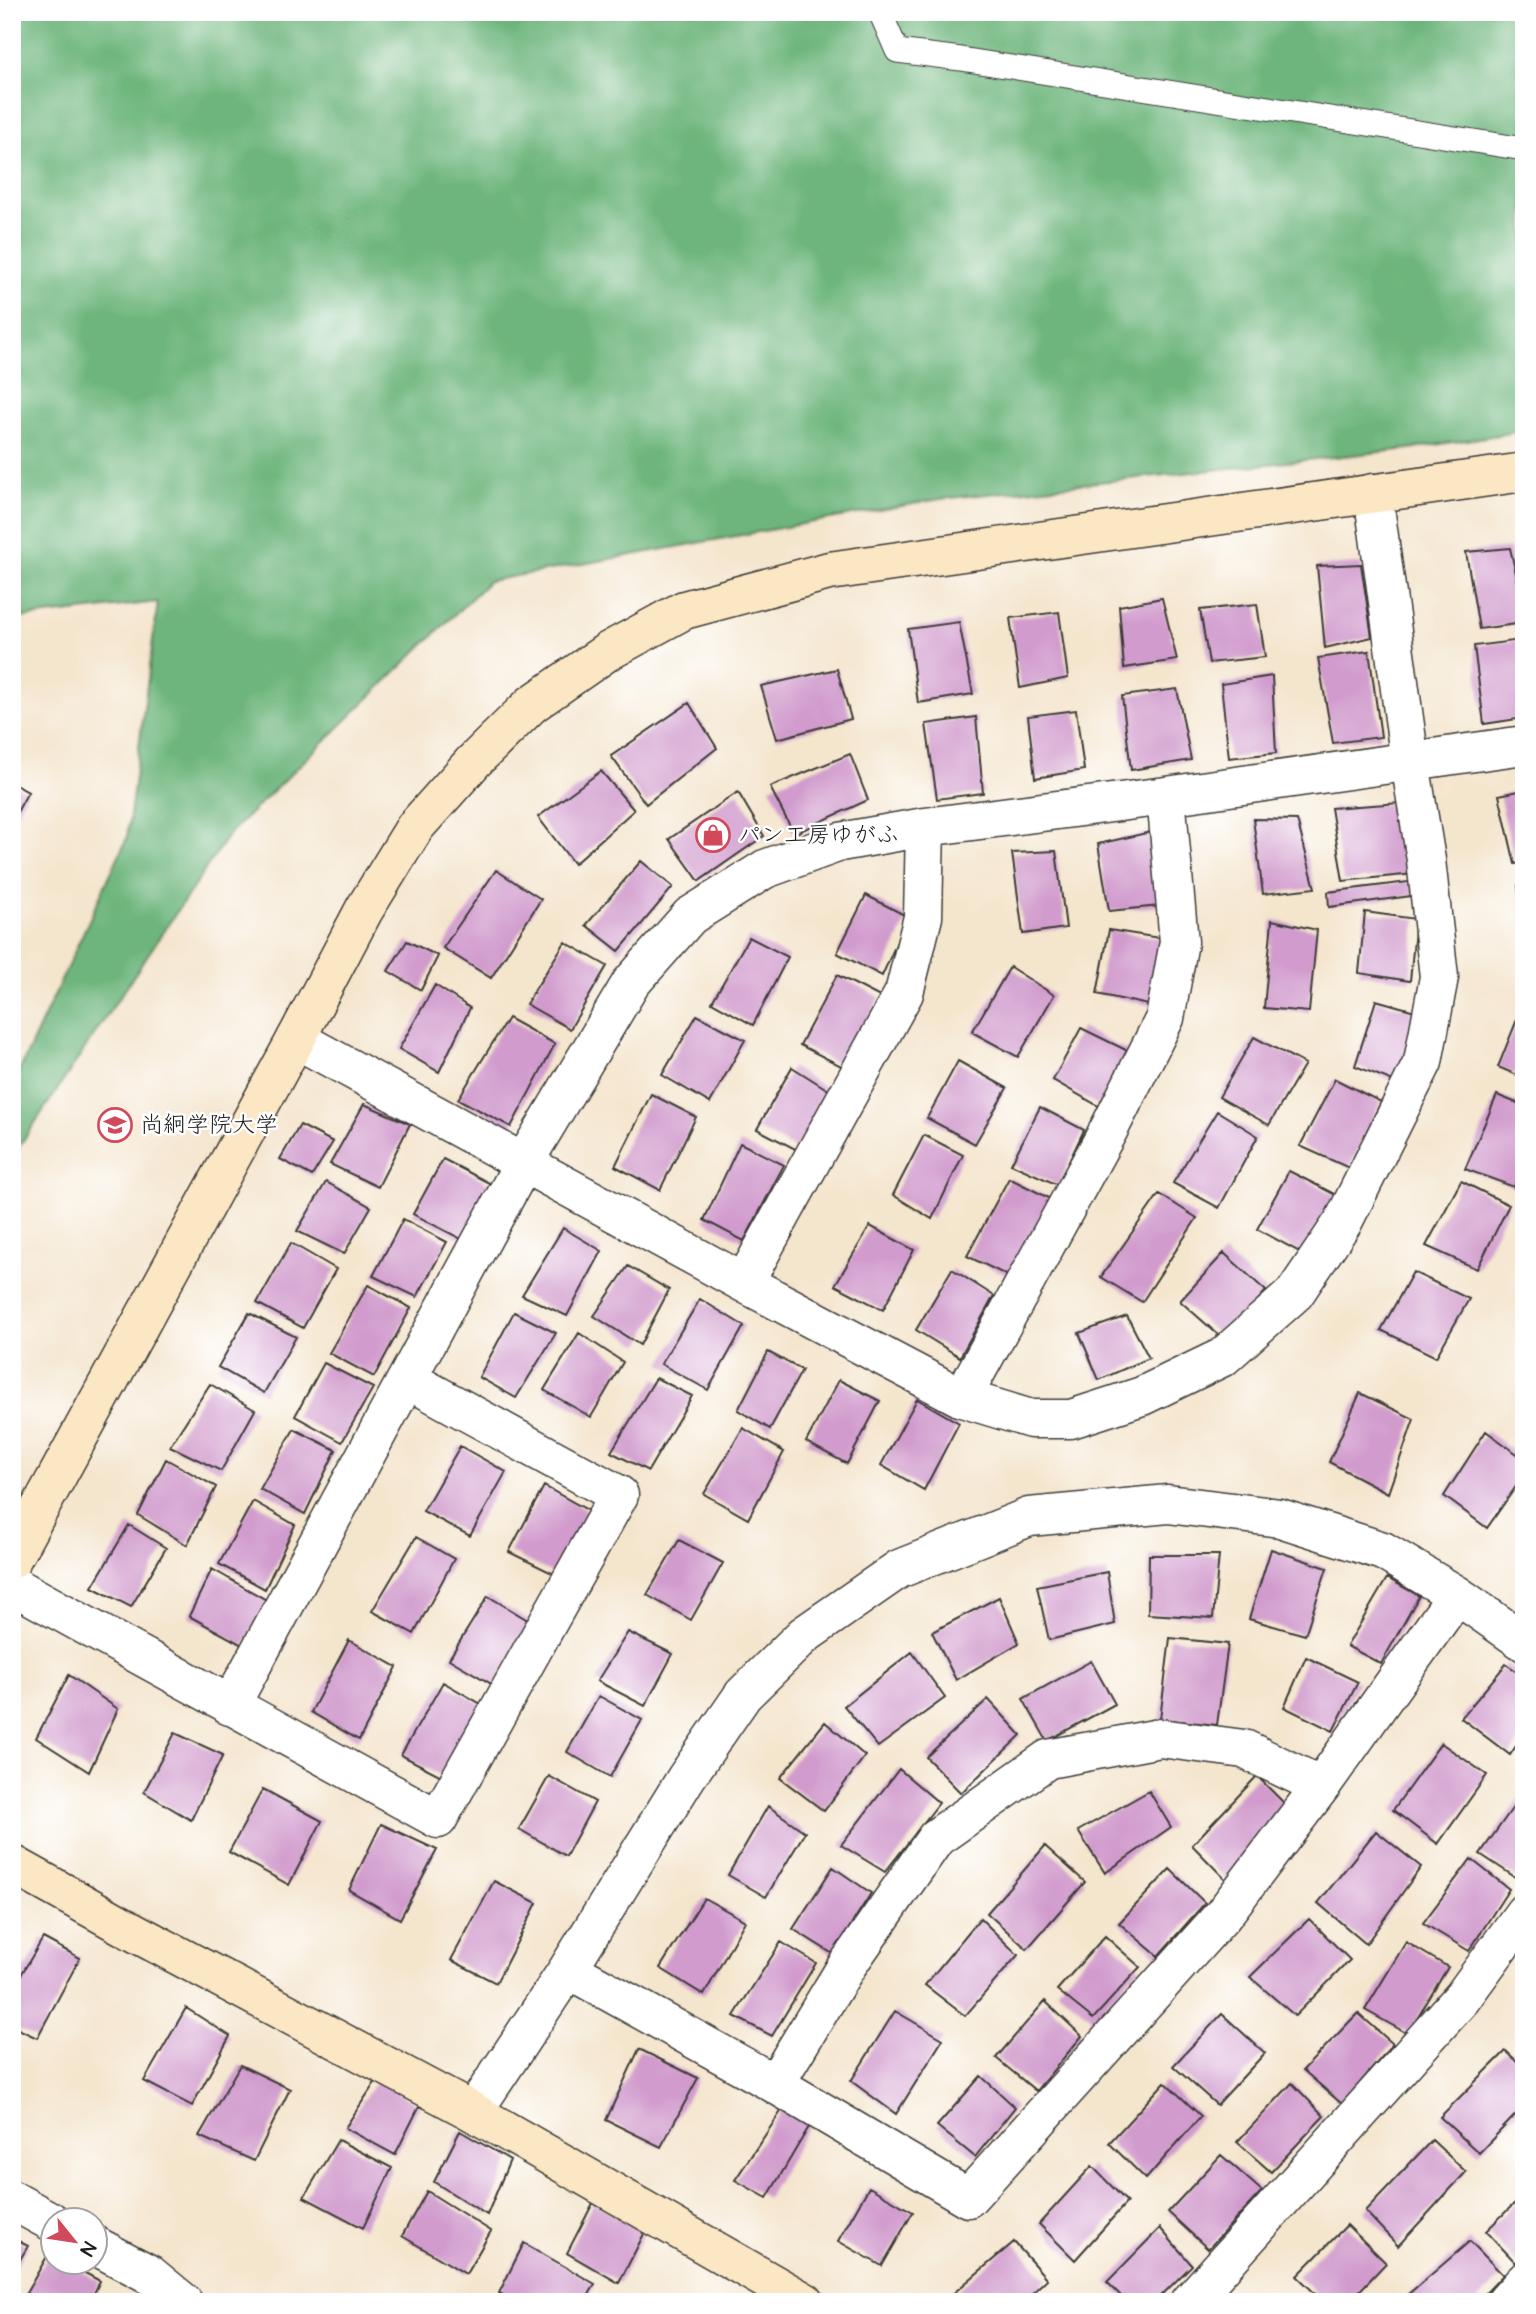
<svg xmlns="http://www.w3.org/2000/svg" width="1536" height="2314" font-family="'Architects Daughter','Klee One',sans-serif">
<rect width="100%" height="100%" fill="#fff"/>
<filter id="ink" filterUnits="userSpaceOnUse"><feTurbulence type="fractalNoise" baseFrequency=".0143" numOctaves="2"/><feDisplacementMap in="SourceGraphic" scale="14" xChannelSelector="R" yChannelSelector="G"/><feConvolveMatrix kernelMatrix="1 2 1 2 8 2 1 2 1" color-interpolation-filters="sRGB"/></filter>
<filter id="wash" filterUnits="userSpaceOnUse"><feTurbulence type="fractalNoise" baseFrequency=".00686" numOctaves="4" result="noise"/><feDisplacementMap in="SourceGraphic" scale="28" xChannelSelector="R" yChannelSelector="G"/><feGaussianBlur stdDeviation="1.57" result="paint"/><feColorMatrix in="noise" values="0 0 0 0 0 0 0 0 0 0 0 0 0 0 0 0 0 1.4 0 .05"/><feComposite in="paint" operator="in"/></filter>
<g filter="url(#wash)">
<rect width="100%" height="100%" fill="#f4e5cd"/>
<path fill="#6db57b" stroke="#44684c" stroke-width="2" d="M 12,12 L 1524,12 L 1524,431 L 1409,449 L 940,499 L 489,581 L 229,834 L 12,1157 L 12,1087 L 127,838 L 158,602 L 12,619 Z"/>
<g id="blocks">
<path fill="#d19ccd" d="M 1510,548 L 1524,608 L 1524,623 L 1479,629 L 1466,552 Z
M 1361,564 L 1372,637 L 1325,648 L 1317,566 Z
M 1162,598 L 1177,660 L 1124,668 L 1119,606 Z
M 1257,604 L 1265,657 L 1209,663 L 1200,610 Z
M 1059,612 L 1068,678 L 1020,688 L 1010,618 Z
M 959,622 L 973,694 L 918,703 L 908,629 Z
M 1521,640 L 1524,657 L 1524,718 L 1484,724 L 1474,646 Z
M 1369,651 L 1381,737 L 1333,743 L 1318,658 Z
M 837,669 L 851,719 L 777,739 L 761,686 Z
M 1272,676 L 1276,753 L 1229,758 L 1221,684 Z
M 1177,689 L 1191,760 L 1131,770 L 1122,696 Z
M 689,703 L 717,748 L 646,804 L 611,756 Z
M 1076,710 L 1084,770 L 1035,778 L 1028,716 Z
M 976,717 L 983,793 L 937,799 L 926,724 Z
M 850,754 L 868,800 L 794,834 L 770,787 Z
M 601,771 L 634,810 L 574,864 L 538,817 Z
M 12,783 L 28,792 L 12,821 Z
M 1524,790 L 1524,863 L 1515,864 L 1499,795 Z
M 738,792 L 764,836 L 699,881 L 669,839 Z
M 1400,803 L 1414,874 L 1343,881 L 1331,808 Z
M 1253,819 L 1297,820 L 1315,888 L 1263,894 Z
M 1151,832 L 1160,906 L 1109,911 L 1098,844 Z
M 1056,851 L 1066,928 L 1023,934 L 1012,853 Z
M 641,861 L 673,887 L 619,951 L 586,925 Z
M 496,870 L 541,899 L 491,978 L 443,948 Z
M 1416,881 L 1419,895 L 1329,907 L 1328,892 Z
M 1524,884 L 1524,919 L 1522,919 L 1518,885 Z
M 866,895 L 908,917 L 882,976 L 837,953 Z
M 1365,912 L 1416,919 L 1410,981 L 1359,973 Z
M 1272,920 L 1317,930 L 1309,1012 L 1264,1008 Z
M 1109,930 L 1166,939 L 1153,1006 L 1097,994 Z
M 749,937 L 788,957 L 753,1025 L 712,1002 Z
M 407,941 L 438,956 L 421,990 L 388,971 Z
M 565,942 L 607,966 L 570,1029 L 526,1004 Z
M 1010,967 L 1054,995 L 1018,1057 L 972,1032 Z
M 837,975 L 880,997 L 843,1067 L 800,1045 Z
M 435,985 L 470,1008 L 439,1072 L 399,1049 Z
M 1376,1000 L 1422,1013 L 1398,1083 L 1355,1066 Z
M 1524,1002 L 1524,1078 L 1498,1067 Z
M 697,1015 L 745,1040 L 710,1103 L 662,1075 Z
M 508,1018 L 555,1044 L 511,1127 L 458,1099 Z
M 1081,1028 L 1130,1052 L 1102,1108 L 1053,1080 Z
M 1254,1037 L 1305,1064 L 1269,1125 L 1219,1097 Z
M 958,1061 L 1007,1088 L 975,1144 L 927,1118 Z
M 792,1067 L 830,1091 L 797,1150 L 757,1129 Z
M 1335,1079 L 1381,1102 L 1349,1168 L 1300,1146 Z
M 651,1094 L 696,1117 L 660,1190 L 615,1166 Z
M 1497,1095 L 1524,1106 L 1524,1160 L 1514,1187 L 1465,1169 Z
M 364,1104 L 410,1124 L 378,1187 L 330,1164 Z
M 1040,1107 L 1084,1130 L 1058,1185 L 1011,1164 Z
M 1217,1111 L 1258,1136 L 1219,1208 L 1173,1183 Z
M 300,1125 L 333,1142 L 312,1176 L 280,1159 Z
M 924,1135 L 963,1155 L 932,1219 L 893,1195 Z
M 740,1143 L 784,1165 L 744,1241 L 704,1220 Z
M 443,1159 L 491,1184 L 461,1239 L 413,1214 Z
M 1289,1171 L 1336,1195 L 1303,1254 L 1257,1229 Z
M 1009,1178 L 1053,1200 L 1010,1277 L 967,1256 Z
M 1461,1181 L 1509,1205 L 1477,1269 L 1426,1246 Z
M 326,1182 L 371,1207 L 344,1254 L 297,1231 Z
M 1159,1194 L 1197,1218 L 1142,1302 L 1101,1277 Z
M 403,1219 L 447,1242 L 417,1297 L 373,1276 Z
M 870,1226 L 914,1250 L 883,1310 L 835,1285 Z
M 563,1228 L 602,1251 L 567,1316 L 522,1295 Z
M 291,1243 L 336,1269 L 303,1328 L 257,1303 Z
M 1224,1253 L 1266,1291 L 1223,1339 L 1180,1301 Z
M 628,1266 L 669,1290 L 640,1345 L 594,1316 Z
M 952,1269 L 994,1296 L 960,1357 L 916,1330 Z
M 1413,1272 L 1469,1299 L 1436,1357 L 1381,1330 Z
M 368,1285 L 411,1308 L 374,1377 L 329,1353 Z
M 700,1299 L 744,1326 L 708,1390 L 661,1364 Z
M 514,1312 L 556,1333 L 516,1398 L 479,1377 Z
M 249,1313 L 296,1337 L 264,1393 L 218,1367 Z
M 1127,1316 L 1149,1358 L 1099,1380 L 1079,1333 Z
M 579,1333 L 623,1362 L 591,1417 L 544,1390 Z
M 768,1352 L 802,1370 L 770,1429 L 738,1410 Z
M 324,1363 L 373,1388 L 342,1442 L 295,1416 Z
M 656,1378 L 692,1396 L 648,1471 L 611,1452 Z
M 839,1380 L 880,1401 L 847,1464 L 806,1442 Z
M 210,1384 L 255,1410 L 221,1471 L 170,1446 Z
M 1360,1393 L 1414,1419 L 1388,1493 L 1329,1462 Z
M 917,1399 L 959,1423 L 924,1490 L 881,1465 Z
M 743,1428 L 784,1452 L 748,1519 L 704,1494 Z
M 294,1429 L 336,1450 L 305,1514 L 260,1489 Z
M 1486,1431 L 1524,1459 L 1524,1475 L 1487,1528 L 1444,1496 Z
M 460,1446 L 506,1472 L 470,1536 L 423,1511 Z
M 166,1459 L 216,1487 L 187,1545 L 138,1515 Z
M 544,1486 L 589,1511 L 556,1575 L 509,1552 Z
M 253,1501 L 295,1525 L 265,1589 L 219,1564 Z
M 129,1525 L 166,1548 L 131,1607 L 92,1587 Z
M 416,1537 L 454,1559 L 414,1634 L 372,1611 Z
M 679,1540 L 723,1563 L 691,1620 L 647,1595 Z
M 1271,1549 L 1327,1568 L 1305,1635 L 1249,1619 Z
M 1149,1555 L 1219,1555 L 1213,1618 L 1148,1614 Z
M 212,1569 L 268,1601 L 244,1646 L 189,1616 Z
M 1107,1572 L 1115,1624 L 1049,1640 L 1037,1586 Z
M 1387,1578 L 1419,1596 L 1381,1664 L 1347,1646 Z
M 488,1596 L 531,1622 L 495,1686 L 449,1659 Z
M 999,1597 L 1019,1643 L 956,1680 L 932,1632 Z
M 628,1632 L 673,1654 L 645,1706 L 597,1681 Z
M 1170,1638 L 1228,1644 L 1217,1725 L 1160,1719 Z
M 349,1640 L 397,1667 L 359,1740 L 311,1712 Z
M 912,1652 L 945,1698 L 878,1747 L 844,1706 Z
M 1306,1657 L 1358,1682 L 1333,1731 L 1284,1707 Z
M 1091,1661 L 1115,1704 L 1047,1741 L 1023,1699 Z
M 1506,1664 L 1524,1676 L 1524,1734 L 1510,1755 L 1461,1718 Z
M 69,1675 L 118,1709 L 89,1772 L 36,1738 Z
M 443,1682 L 486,1707 L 447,1779 L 401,1755 Z
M 599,1696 L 642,1720 L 610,1777 L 567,1752 Z
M 988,1699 L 1021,1735 L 961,1793 L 926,1757 Z
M 825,1722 L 865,1756 L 824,1811 L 780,1778 Z
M 175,1733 L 223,1755 L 191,1820 L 144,1792 Z
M 1441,1743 L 1487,1775 L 1438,1844 L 1393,1810 Z
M 899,1769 L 939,1803 L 885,1872 L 841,1845 Z
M 549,1776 L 595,1802 L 566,1856 L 519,1829 Z
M 1257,1776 L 1291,1810 L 1229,1883 L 1192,1845 Z
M 263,1789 L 322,1821 L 289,1885 L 229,1852 Z
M 1149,1791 L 1171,1827 L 1105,1873 L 1078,1831 Z
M 1521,1796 L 1524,1798 L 1524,1877 L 1521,1881 L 1480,1854 Z
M 768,1806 L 805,1832 L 766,1897 L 728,1875 Z
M 381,1824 L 437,1850 L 400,1919 L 349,1890 Z
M 1376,1831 L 1421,1867 L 1366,1944 L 1318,1903 Z
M 1045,1846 L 1085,1882 L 1027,1949 L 987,1913 Z
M 1471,1859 L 1509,1889 L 1469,1951 L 1423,1923 Z
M 833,1867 L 871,1893 L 833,1954 L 793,1929 Z
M 1170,1869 L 1205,1903 L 1158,1956 L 1119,1923 Z
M 494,1881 L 537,1903 L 496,1983 L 451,1960 Z
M 704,1898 L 745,1921 L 704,1995 L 660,1968 Z
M 980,1918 L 1018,1955 L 965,2016 L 925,1985 Z
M 1309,1919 L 1350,1960 L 1295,2016 L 1250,1977 Z
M 1105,1936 L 1140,1967 L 1093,2019 L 1057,1990 Z
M 43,1938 L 80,1958 L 37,2038 L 12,2026 L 12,1990 Z
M 781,1942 L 816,1963 L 772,2036 L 734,2016 Z
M 1406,1942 L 1448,1967 L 1408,2034 L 1365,2010 Z
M 1045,2001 L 1082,2036 L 1036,2091 L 996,2058 Z
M 186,2008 L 230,2036 L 192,2106 L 144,2081 Z
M 895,2011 L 943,2039 L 896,2114 L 851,2081 Z
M 1358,2013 L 1393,2044 L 1342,2104 L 1303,2070 Z
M 1222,2014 L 1265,2053 L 1217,2105 L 1173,2066 Z
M 639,2049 L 698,2078 L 661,2147 L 606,2120 Z
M 1506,2051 L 1524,2068 L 1524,2106 L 1479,2153 L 1440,2117 Z
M 240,2065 L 290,2089 L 254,2161 L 199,2136 Z
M 981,2076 L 1015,2107 L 975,2157 L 937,2126 Z
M 376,2081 L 420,2105 L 395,2155 L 345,2128 Z
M 1165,2082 L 1201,2116 L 1146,2179 L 1109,2143 Z
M 1292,2083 L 1324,2116 L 1271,2172 L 1237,2142 Z
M 786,2104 L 813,2120 L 767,2198 L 735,2180 Z
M 460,2131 L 510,2160 L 487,2215 L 434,2182 Z
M 338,2140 L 392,2168 L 363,2228 L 304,2197 Z
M 1432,2140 L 1466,2172 L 1398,2246 L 1365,2211 Z
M 1221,2155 L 1262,2191 L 1208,2249 L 1168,2212 Z
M 1092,2166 L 1127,2202 L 1075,2260 L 1039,2224 Z
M 869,2187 L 913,2212 L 882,2266 L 838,2241 Z
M 427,2191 L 491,2231 L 466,2274 L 402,2236 Z
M 1524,2194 L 1524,2254 L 1516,2263 L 1486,2231 Z
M 593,2203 L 646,2230 L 619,2283 L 567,2253 Z
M 1347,2225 L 1386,2263 L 1349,2302 L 1324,2302 L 1297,2276 Z
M 1160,2228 L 1192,2265 L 1155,2302 L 1127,2302 L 1107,2282 Z
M 12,2238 L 28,2246 L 12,2273 Z
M 1470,2241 L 1503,2275 L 1477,2302 L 1409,2302 L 1405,2297 Z
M 1014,2242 L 1047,2279 L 1023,2302 L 953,2302 L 949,2297 Z
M 524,2243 L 595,2284 L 585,2302 L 516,2302 L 499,2293 Z
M 49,2253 L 52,2254 L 52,2262 L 65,2262 L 100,2281 L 90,2302 L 21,2302 Z"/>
</g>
</g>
<g filter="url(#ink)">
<use href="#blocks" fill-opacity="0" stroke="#3c3a37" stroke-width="2"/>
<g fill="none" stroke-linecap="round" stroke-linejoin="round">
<g stroke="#3c3a37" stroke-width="25">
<path id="lane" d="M 880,12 L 897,51 L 961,59 L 1524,149"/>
</g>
<g stroke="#3c3a37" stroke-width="41">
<path id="street" d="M 296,1039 L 744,1283 L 962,1398 L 1031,1419 L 1071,1419 L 1142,1396 L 1223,1357 L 1295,1293 L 1343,1222 L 1423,1062 L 1439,977 L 1426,860 L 1410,762 L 1373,493
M 744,1283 L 904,993 L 923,917 L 925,827
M 962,1398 L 1108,1131 L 1165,1018 L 1179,942 L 1166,796
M 12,1585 L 438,1819 L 619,1495 L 407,1379
M 230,1706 L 524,1162 L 631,983 L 690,916 L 765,869 L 840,842 L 925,827 L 1166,796 L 1524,745
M 568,1969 L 775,2084 L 968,2198 L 1223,1915 L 1321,1786 L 1457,1595
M 775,2084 L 846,1967 L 936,1838 L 1048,1759 L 1160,1738 L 1244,1749 L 1321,1786
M 473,2112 L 568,1969 L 686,1778 L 743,1695 L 804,1635 L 899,1569 L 1029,1517 L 1168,1504 L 1280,1518 L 1383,1551 L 1457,1595 L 1524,1642
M 12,2200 L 52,2222
M 94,2245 L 149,2274 L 183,2302
M 1190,2302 L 1462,1998 L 1524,1913
M 1506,2302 L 1524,2282"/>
</g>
<g stroke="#3c3a37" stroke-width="41">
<path id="secondary" d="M 12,1559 L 296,1039 L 364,910 L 415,827 L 473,762 L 532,704 L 607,652 L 684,610 L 829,571 L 1524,472
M 12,1864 L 134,1932 L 473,2112 L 805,2302"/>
</g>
<use href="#lane" stroke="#fff" stroke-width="23"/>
<use href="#street" stroke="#fff" stroke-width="38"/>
<use href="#secondary" stroke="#fbe7c3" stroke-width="38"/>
</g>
</g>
<defs>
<g id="shop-ring" transform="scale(1.75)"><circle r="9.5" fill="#fff" stroke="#d1495b" stroke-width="1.5"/><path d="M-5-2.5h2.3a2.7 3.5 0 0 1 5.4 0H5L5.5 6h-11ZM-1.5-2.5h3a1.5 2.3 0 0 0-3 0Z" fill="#d1495b"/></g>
<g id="university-ring" transform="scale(1.75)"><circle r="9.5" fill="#fff" stroke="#d1495b" stroke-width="1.5"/><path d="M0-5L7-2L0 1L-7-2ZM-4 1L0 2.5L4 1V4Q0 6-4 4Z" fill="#d1495b"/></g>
</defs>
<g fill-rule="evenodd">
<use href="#shop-ring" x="713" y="835"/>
<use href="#university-ring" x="115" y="1125"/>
</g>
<g text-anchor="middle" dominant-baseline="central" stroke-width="5" stroke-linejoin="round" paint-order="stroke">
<g font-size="23" fill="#1c1c1c" stroke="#fff" text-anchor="start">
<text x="738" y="835">パン工房ゆがふ</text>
<text x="140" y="1125">尚絅学院大学</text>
</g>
</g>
<rect width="1536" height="2314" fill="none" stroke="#fff" stroke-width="42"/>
<g transform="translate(74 2241) rotate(120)"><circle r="33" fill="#ffffff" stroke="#a4a4a4" stroke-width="2"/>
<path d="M0-5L12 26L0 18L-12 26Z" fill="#d1495b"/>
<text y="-10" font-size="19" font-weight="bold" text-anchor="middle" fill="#1c1c1c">N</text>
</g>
</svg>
